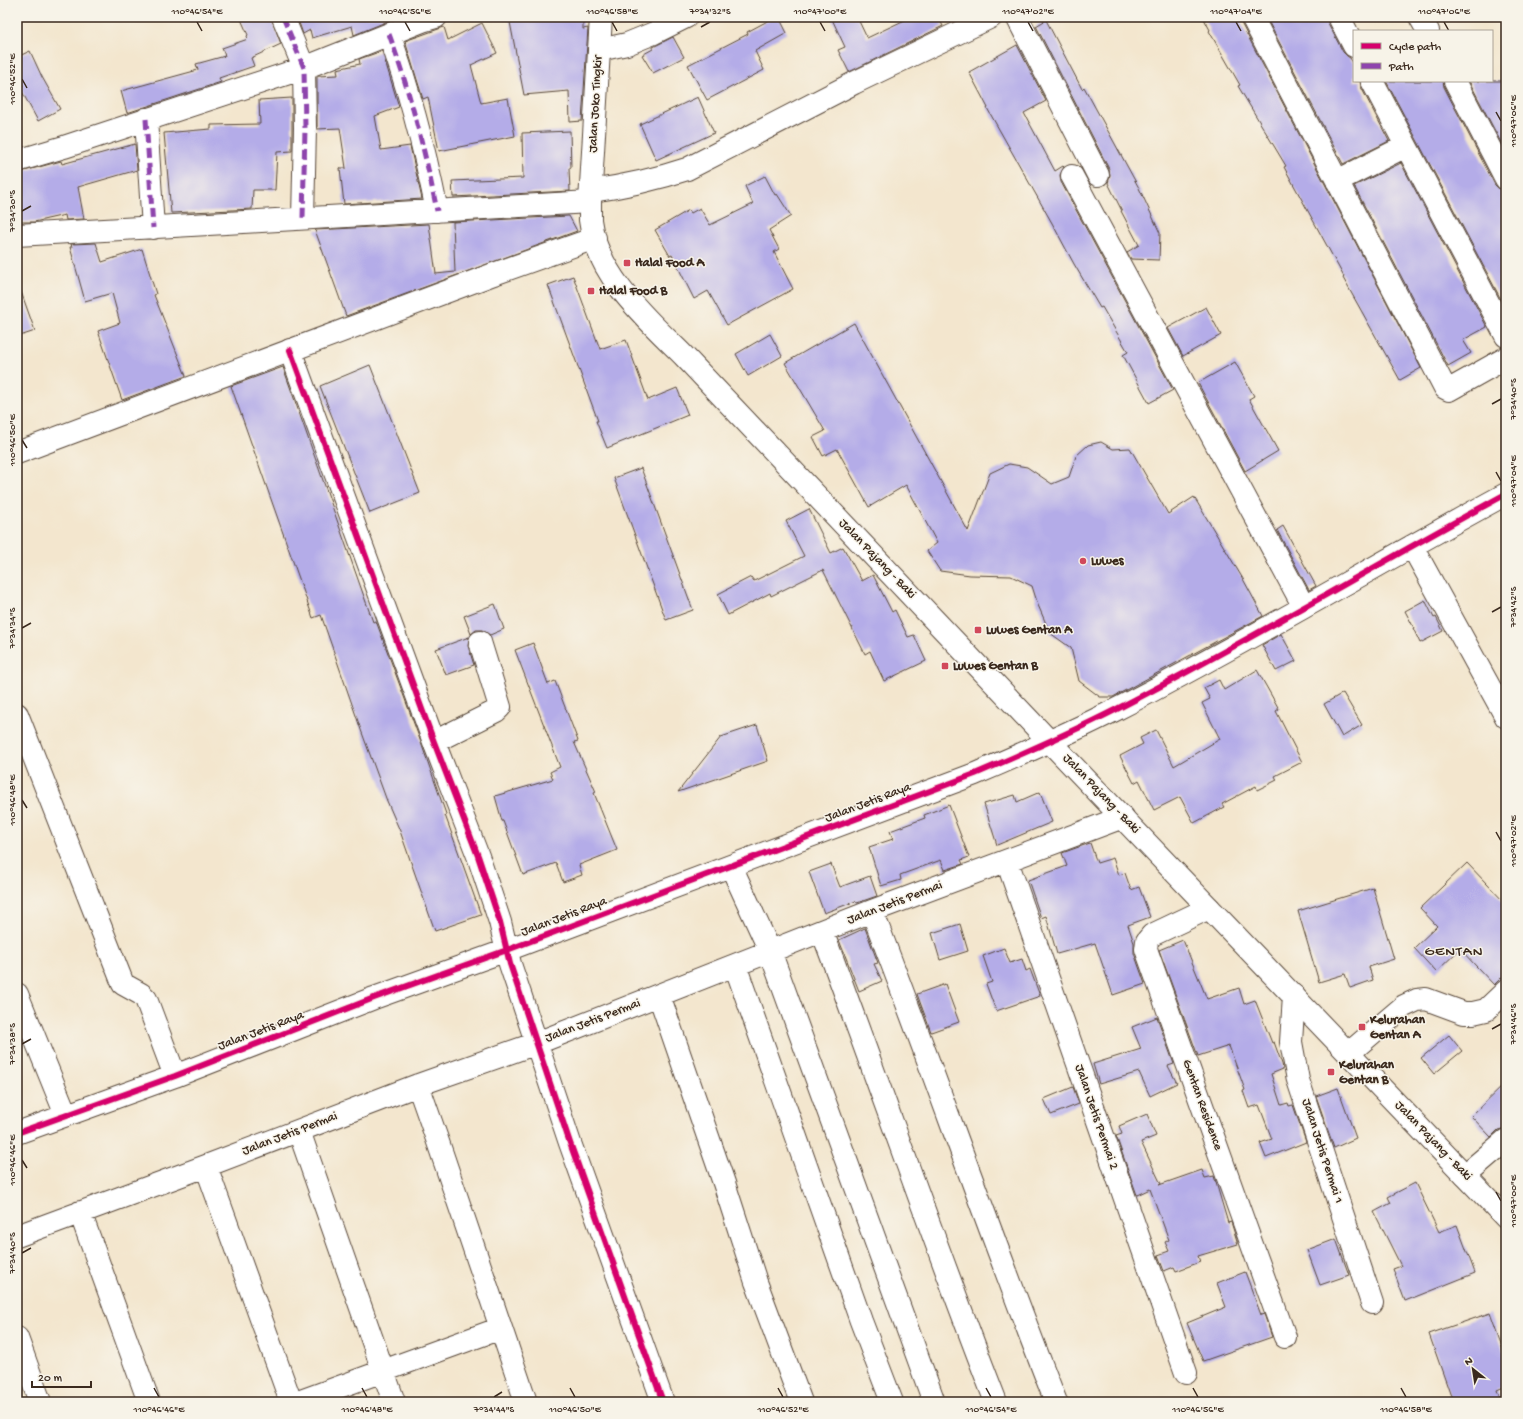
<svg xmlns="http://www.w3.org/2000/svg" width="1523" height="1419" font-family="'Gochi Hand',sans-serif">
<rect width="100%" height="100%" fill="#f7f3e8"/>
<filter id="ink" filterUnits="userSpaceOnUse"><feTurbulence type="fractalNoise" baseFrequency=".025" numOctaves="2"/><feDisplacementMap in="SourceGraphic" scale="8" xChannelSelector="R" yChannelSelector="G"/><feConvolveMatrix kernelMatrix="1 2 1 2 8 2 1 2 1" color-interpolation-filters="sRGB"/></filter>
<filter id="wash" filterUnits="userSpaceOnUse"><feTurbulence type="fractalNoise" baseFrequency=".012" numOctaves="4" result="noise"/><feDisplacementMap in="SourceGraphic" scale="16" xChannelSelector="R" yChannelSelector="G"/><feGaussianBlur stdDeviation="0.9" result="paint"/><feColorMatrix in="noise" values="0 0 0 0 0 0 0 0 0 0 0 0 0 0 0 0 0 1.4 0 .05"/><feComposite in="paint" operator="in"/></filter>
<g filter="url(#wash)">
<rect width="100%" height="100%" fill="#f3e6ce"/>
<g id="blocks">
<path fill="#b4ace8" d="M 240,17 L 271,17 L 281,44 L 251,58 L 254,66 L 219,78 L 221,82 L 127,113 L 121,91 L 198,70 L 196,64 L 225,56 L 222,48 L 248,39 L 247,36 L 248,35 Z
M 297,17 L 398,17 L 354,35 L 352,26 L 312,38 L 310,30 L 303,34 Z
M 509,17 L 583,17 L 583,29 L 588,28 L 582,121 L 570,122 L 569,91 L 524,95 Z
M 775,17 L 779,17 L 787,33 L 755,51 L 764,70 L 707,100 L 688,65 L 748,34 L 747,32 Z
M 831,17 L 857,17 L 867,38 L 911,17 L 938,17 L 943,26 L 849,72 L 838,50 L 845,47 Z
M 1203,17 L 1240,17 L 1241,23 L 1421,368 L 1400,380 L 1343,278 L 1344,277 L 1284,167 L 1286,166 L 1238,86 L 1240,85 L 1209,31 L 1210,30 Z
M 1266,17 L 1327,17 L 1328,23 L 1343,52 L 1347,56 L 1350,58 L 1354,64 L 1354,81 L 1360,81 L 1361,87 L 1389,141 L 1343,164 Z
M 1046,20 L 1082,89 L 1084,87 L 1139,188 L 1160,233 L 1159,260 L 1131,259 L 1127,252 L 1139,245 L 1121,211 L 1122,211 L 1108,183 L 1110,176 L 1109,169 L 1036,26 Z
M 482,23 L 497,53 L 471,65 L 481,103 L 508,98 L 515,136 L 439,151 L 428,97 L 423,99 L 405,41 L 444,27 L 448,40 Z
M 673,37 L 684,57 L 653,73 L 642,55 L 653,49 L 653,47 Z
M 1017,45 L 1046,101 L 1024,113 L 1055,171 L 1063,166 L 1064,167 L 1060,175 L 1061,182 L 1173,390 L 1149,403 L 1123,355 L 1128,352 L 1102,307 L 1100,308 L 1074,264 L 1052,223 L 987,108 L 988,108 L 969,72 Z
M 30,51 L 42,77 L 60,109 L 38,121 L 20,88 L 23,86 L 17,73 L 17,57 Z
M 382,51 L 399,107 L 375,116 L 381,150 L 410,146 L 422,199 L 344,204 L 340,168 L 346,168 L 340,128 L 317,129 L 317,76 L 338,75 L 337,69 L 360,64 L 359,59 Z
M 1386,81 L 1443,81 L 1444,87 L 1495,185 L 1500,190 L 1506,191 L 1506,309 Z
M 1469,81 L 1506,81 L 1506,152 Z
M 698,97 L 714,133 L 656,160 L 640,124 Z
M 292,98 L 292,151 L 277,152 L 275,190 L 253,190 L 252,209 L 171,213 L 164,133 L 211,129 L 211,125 L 260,124 L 259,100 Z
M 570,131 L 571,168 L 569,168 L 570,191 L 453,197 L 452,181 L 523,178 L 522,133 Z
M 135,144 L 137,170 L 78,187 L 84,219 L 66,220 L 65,215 L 34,222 L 17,222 L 17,173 L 61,161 L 62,164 Z
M 1401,163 L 1487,327 L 1463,340 L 1471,353 L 1448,366 L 1354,186 Z
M 765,176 L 775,195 L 777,194 L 791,216 L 769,230 L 779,249 L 774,252 L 793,289 L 727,325 L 708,291 L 694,299 L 672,255 L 670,256 L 655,230 L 689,210 L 691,213 L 700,208 L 710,225 L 753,204 L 745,186 Z
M 569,216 L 577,231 L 346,316 L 315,230 L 429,224 L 436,274 L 455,272 L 453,222 Z
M 96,243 L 102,262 L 142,249 L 156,294 L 154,295 L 186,376 L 122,400 L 98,331 L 120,323 L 112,293 L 85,301 L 70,247 L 72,247 L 71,244 Z
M 573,276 L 600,349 L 626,340 L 648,400 L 677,388 L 688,415 L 607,448 L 596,421 L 598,421 L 548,285 Z
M 19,286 L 35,331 L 17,337 L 17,287 Z
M 1206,307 L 1221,335 L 1183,356 L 1168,328 Z
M 854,323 L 968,531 L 990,473 L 1009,464 L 1027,467 L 1052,484 L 1069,477 L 1076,456 L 1088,445 L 1101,442 L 1113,449 L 1130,448 L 1168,514 L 1194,497 L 1243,579 L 1263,616 L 1113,697 L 1100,697 L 1079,681 L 1071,648 L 1050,633 L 1038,605 L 1032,586 L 1011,576 L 970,575 L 940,571 L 927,551 L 937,543 L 906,485 L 869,507 L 837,449 L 823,456 L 813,437 L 825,431 L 785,363 Z
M 770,334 L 782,356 L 748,376 L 736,354 Z
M 1235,362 L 1254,396 L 1249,399 L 1278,451 L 1245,471 L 1198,383 Z
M 370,365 L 420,493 L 370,513 L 320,386 Z
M 283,367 L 373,622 L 376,621 L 419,737 L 446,814 L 445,815 L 481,915 L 435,931 L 400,831 L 387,801 L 361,730 L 321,615 L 313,618 L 231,386 Z
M 641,468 L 693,610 L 666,620 L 614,478 Z
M 809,509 L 831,553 L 843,547 L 862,581 L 873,575 L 892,612 L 895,610 L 908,637 L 914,635 L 926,661 L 884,681 L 870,651 L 865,654 L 823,570 L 771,596 L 770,593 L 728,615 L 718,594 L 751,577 L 754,581 L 804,556 L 786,521 Z
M 1283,526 L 1316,586 L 1309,590 L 1277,530 Z
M 1425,600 L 1434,618 L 1436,617 L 1443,631 L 1420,643 L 1413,628 L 1414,628 L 1405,611 Z
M 495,604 L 504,629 L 490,635 L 482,630 L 476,630 L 471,634 L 464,616 Z
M 1281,634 L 1296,661 L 1276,671 L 1262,645 Z
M 469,637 L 468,646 L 474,665 L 446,675 L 436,649 Z
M 533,643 L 548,684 L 555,681 L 578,741 L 574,742 L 596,792 L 594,793 L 617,850 L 579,865 L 582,875 L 563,882 L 556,863 L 523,875 L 503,821 L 502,821 L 495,796 L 553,779 L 550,772 L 560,767 L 515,650 Z
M 1257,670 L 1279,709 L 1276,711 L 1302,762 L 1275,776 L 1277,780 L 1257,790 L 1256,786 L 1222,804 L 1224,807 L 1194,823 L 1180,797 L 1154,810 L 1139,780 L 1134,783 L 1120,756 L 1143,744 L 1140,738 L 1156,730 L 1174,766 L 1220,739 L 1202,703 L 1210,699 L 1204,688 L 1219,680 L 1224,690 Z
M 1343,693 L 1362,725 L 1342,737 L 1324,704 Z
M 757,725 L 768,761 L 678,792 L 721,737 Z
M 1040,792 L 1052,822 L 997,845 L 984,804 L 1015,795 L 1017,802 Z
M 949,805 L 969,857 L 961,860 L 963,864 L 945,870 L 941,860 L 900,875 L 901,880 L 881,886 L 869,847 L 893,839 L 890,831 L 925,818 L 924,815 Z
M 1090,843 L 1097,863 L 1113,858 L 1119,875 L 1125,873 L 1131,890 L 1139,887 L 1150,917 L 1128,925 L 1134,943 L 1134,953 L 1145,984 L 1113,995 L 1095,943 L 1057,954 L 1046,916 L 1041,918 L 1028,880 L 1067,866 L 1062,853 Z
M 1467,863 L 1506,904 L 1506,973 L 1494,985 L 1460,949 L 1436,972 L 1414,948 L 1437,926 L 1420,908 Z
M 831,864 L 840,887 L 870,876 L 877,896 L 857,903 L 856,901 L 824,913 L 809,872 Z
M 1373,888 L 1394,959 L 1369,967 L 1373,980 L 1350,988 L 1345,974 L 1319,982 L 1298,911 Z
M 960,924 L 968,951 L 940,960 L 932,933 Z
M 865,928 L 878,963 L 874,964 L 882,981 L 859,991 L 839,940 Z
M 1183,940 L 1207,999 L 1239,988 L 1244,1004 L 1255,1000 L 1272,1043 L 1274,1042 L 1282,1064 L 1283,1069 L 1271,1074 L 1281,1105 L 1288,1103 L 1289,1106 L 1293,1105 L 1306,1142 L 1266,1158 L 1260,1143 L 1272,1139 L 1259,1105 L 1249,1108 L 1243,1091 L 1245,1090 L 1229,1046 L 1198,1056 L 1159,950 Z
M 1004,948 L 1010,963 L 1022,959 L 1026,971 L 1030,969 L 1040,996 L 996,1011 L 986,984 L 992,982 L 983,956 Z
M 945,984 L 959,1022 L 931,1032 L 917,994 Z
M 1157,1017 L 1174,1064 L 1168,1066 L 1177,1083 L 1150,1096 L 1139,1072 L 1099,1084 L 1093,1064 L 1141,1049 L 1132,1027 Z
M 1449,1035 L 1462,1051 L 1434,1074 L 1421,1058 Z
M 1506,1082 L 1506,1128 L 1498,1130 L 1491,1137 L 1471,1116 Z
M 1073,1087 L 1079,1104 L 1051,1115 L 1044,1099 Z
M 1338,1088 L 1356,1138 L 1334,1148 L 1316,1096 Z
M 1147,1114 L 1156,1136 L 1141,1142 L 1161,1184 L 1159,1185 L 1202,1170 L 1205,1178 L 1214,1176 L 1228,1223 L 1231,1222 L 1238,1244 L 1198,1256 L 1200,1262 L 1176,1271 L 1174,1267 L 1164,1271 L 1158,1255 L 1169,1251 L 1165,1242 L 1169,1240 L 1150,1189 L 1137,1195 L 1116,1136 L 1122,1134 L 1119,1126 Z
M 1415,1183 L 1439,1232 L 1457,1225 L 1475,1273 L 1405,1301 L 1393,1269 L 1401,1266 L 1374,1212 L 1391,1203 L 1388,1197 Z
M 1336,1239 L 1349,1275 L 1320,1285 L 1307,1250 Z
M 1245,1272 L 1261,1315 L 1264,1314 L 1272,1337 L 1203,1361 L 1187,1323 L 1226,1307 L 1217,1283 Z
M 1490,1313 L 1506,1358 L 1506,1386 L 1497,1390 L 1501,1402 L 1453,1402 L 1429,1334 Z"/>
</g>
</g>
<g filter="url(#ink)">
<use href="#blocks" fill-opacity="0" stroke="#574638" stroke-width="1"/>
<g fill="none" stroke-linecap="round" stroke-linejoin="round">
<g stroke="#574638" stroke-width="24">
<path id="minor" d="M 283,17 L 304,68 L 305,128 L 303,218
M 1017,17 L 1098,175
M 1252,17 L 1445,388 L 1449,390 L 1506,358
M 1339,17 L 1354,46
M 1420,17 L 1428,31
M 389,34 C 410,92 425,151 437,211
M 599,50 L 627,44 L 654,33 L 686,17
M 1372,81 L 1506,336
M 1455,81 L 1506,179
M 146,119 L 153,228
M 17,161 L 64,147 L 304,68 L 422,21 L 436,17
M 1072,176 L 1304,607
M 1337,181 L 1406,146
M 17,235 L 590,202
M 290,350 L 434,742 L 478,856 L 500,922 L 510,964 L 570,1143 L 663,1402
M 1412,546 L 1506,717
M 17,714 L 123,984 L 141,994 L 146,999 L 175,1076
M 434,742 L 496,711 L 500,707 L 480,642
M 1007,861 L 1186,1373
M 731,866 L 770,951 L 934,1402
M 1209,908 L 1152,935 L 1147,941 L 1146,949 L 1285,1337
M 872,911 C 935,1075 992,1240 1056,1402
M 822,931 C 881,1088 935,1246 996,1402
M 735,965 L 861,1321 L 892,1402
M 17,994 L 66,1115
M 659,995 L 724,1183 L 756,1282 L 801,1402
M 1294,996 L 1291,1042 L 1298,1080 L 1372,1303
M 1349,1053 L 1404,1006 L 1417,1000 L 1426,999 L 1464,1013 L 1473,1013 L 1486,1010 L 1506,991
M 418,1085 L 437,1139 L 526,1402
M 299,1131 L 394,1402
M 17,1133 L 175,1076 L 374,998 L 507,950 L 975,774 C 1022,754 1070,733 1115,710 C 1248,642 1375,565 1506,494
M 206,1166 L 291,1402
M 1465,1175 L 1506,1140
M 80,1212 L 149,1402
M 17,1236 L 206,1166 L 418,1085 L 537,1043 L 872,911 L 1123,817
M 17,1338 L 40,1402
M 298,1402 L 501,1328"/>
</g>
<g stroke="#574638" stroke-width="24">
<path id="tertiary" d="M 591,191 C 626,186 654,180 687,169 L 854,83 L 991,17
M 17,453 L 491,275 L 595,238"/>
</g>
<g stroke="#574638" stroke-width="24">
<path id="secondary" d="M 601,17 L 590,202 C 590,208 590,214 590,220 C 597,276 646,318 683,355 L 1050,742 L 1506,1218"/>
</g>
<use href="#minor" stroke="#fff" stroke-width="22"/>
<use href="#tertiary" stroke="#fff" stroke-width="22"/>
<use href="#secondary" stroke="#fff" stroke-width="22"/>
<path stroke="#8e44ad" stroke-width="5" stroke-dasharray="10 5" stroke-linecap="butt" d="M 283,17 L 304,68 L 305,128 L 303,218
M 389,34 C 410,92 425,151 437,211
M 146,119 L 153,228"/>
<g stroke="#f7f3e8" stroke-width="8">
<path id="cycleway" d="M 290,350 L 434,742 L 478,856 L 500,922 L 510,964 L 570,1143 L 663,1402
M 17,1133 L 175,1076 L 374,998 L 507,950 L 975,774 C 1022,754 1070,733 1115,710 C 1248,642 1375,565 1506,494"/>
</g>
<use href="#cycleway" stroke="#d6006c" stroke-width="6"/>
</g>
</g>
<path fill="none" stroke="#3b2a1e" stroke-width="1.5" d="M 197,22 L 202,31M 405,22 L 410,31M 612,22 L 617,31M 820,22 L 825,31M 1028,22 L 1033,31M 1236,22 L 1241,31M 1444,22 L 1449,31M 701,27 L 710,22M 22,79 L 27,88M 1496,112 L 1501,121M 22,211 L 31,206M 1492,404 L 1501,399M 22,440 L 27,448M 1496,472 L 1501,481M 1492,612 L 1501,607M 22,628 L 31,623M 22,800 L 27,808M 1496,832 L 1501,841M 1492,1029 L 1501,1024M 22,1044 L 31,1039M 22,1160 L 27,1168M 1496,1192 L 1501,1201M 22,1253 L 31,1248M 154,1388 L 159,1397M 362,1388 L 367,1397M 570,1388 L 575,1397M 778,1388 L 783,1397M 986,1388 L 991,1397M 1193,1388 L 1198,1397M 1401,1388 L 1406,1397M 494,1397 L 502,1392"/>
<g fill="#d1495b" stroke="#f7f3e8" stroke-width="1.5">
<rect x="623" y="259" width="8" height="8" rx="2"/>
<rect x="587" y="287" width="8" height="8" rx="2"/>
<circle cx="1083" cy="561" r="4"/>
<rect x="974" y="626" width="8" height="8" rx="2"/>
<rect x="941" y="662" width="8" height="8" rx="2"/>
<rect x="1358" y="1023" width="8" height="8" rx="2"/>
<rect x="1327" y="1068" width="8" height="8" rx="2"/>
</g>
<g text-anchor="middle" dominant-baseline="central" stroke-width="3" stroke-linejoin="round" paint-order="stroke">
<g font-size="13" fill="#3b2a1e" stroke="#f7f3e8">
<text transform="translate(596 104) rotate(-87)">Jalan Joko Tingkir</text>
<text transform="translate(877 559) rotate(46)">Jalan Pajang - Baki</text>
<text transform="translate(1101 794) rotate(46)">Jalan Pajang - Baki</text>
<text transform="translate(868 803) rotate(-21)">Jalan Jetis Raya</text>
<text transform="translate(895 903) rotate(-21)">Jalan Jetis Permai</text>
<text transform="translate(564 917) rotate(-21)">Jalan Jetis Raya</text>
<text transform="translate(593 1021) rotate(-21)">Jalan Jetis Permai</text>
<text transform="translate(261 1031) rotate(-21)">Jalan Jetis Raya</text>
<text transform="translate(1202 1105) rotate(70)">Gentan Residence</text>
<text transform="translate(1096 1117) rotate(71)">Jalan Jetis Permai 2</text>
<text transform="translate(290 1134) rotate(-21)">Jalan Jetis Permai</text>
<text transform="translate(1433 1141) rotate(46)">Jalan Pajang - Baki</text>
<text transform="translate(1322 1151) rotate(72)">Jalan Jetis Permai 1</text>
</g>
<g font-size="13" font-weight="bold" fill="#3b2a1e" stroke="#f7f3e8" text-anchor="start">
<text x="635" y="263">Halal Food A</text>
<text x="599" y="291">Halal Food B</text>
<text x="1091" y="561">Luwes</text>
<text x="986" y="630">Luwes Gentan A</text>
<text x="953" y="666">Luwes Gentan B</text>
<text x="1370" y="1020">Kelurahan<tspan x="1370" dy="15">Gentan A</tspan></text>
<text x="1339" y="1065">Kelurahan<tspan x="1339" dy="15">Gentan B</tspan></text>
</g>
<g font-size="15" letter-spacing="1" fill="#3b2a1e" stroke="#f7f3e8">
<text x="1454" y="952">GENTAN</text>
</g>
</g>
<rect width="1523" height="1419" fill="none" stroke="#f7f3e8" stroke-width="44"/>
<rect x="1353" y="30" width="140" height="52" fill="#f7f3e8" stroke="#aca397"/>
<rect x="1361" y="43" width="20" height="6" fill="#d6006c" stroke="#aca397"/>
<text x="1389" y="50" font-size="12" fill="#3b2a1e">Cycle path</text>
<rect x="1361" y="63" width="20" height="6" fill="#8e44ad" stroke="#aca397"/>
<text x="1389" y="70" font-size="12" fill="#3b2a1e">Path</text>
<g transform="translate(1473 1369) rotate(330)" stroke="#f7f3e8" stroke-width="3" paint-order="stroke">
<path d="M0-3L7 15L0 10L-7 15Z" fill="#3b2a1e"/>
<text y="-6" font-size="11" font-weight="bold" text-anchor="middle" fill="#3b2a1e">N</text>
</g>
<path d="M32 1381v6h59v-6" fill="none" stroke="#3b2a1e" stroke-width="2"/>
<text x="38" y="1381" font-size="12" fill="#3b2a1e" stroke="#f7f3e8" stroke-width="3" paint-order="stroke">20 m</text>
<rect x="22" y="22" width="1479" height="1375" fill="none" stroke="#3b2a1e" stroke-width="1.5"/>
<g font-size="10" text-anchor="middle" fill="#3b2a1e">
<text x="197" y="14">110°46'54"E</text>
<text x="405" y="14">110°46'56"E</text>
<text x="612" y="14">110°46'58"E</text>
<text x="710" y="14">7°34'32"S</text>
<text x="820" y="14">110°47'00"E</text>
<text x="1028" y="14">110°47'02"E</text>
<text x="1236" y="14">110°47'04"E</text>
<text x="1444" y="14">110°47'06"E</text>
<text transform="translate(11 79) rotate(-90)" y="4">110°46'52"E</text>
<text transform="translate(1512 121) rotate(-90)" y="4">110°47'06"E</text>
<text transform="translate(11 211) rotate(-90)" y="4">7°34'30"S</text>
<text transform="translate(1512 399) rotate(-90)" y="4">7°34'40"S</text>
<text transform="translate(11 440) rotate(-90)" y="4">110°46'50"E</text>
<text transform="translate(1512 481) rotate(-90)" y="4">110°47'04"E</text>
<text transform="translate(1512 607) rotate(-90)" y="4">7°34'42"S</text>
<text transform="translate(11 628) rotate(-90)" y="4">7°34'34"S</text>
<text transform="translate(11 800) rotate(-90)" y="4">110°46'48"E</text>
<text transform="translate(1512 841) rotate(-90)" y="4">110°47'02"E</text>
<text transform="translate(1512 1024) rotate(-90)" y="4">7°34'46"S</text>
<text transform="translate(11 1044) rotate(-90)" y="4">7°34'38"S</text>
<text transform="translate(11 1160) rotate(-90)" y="4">110°46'46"E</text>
<text transform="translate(1512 1201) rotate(-90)" y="4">110°47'00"E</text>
<text transform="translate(11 1253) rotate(-90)" y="4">7°34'40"S</text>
<text x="159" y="1412">110°46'46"E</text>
<text x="367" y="1412">110°46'48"E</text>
<text x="494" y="1412">7°34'44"S</text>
<text x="575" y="1412">110°46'50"E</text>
<text x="783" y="1412">110°46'52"E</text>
<text x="991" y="1412">110°46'54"E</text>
<text x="1198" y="1412">110°46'56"E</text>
<text x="1406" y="1412">110°46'58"E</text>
</g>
</svg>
